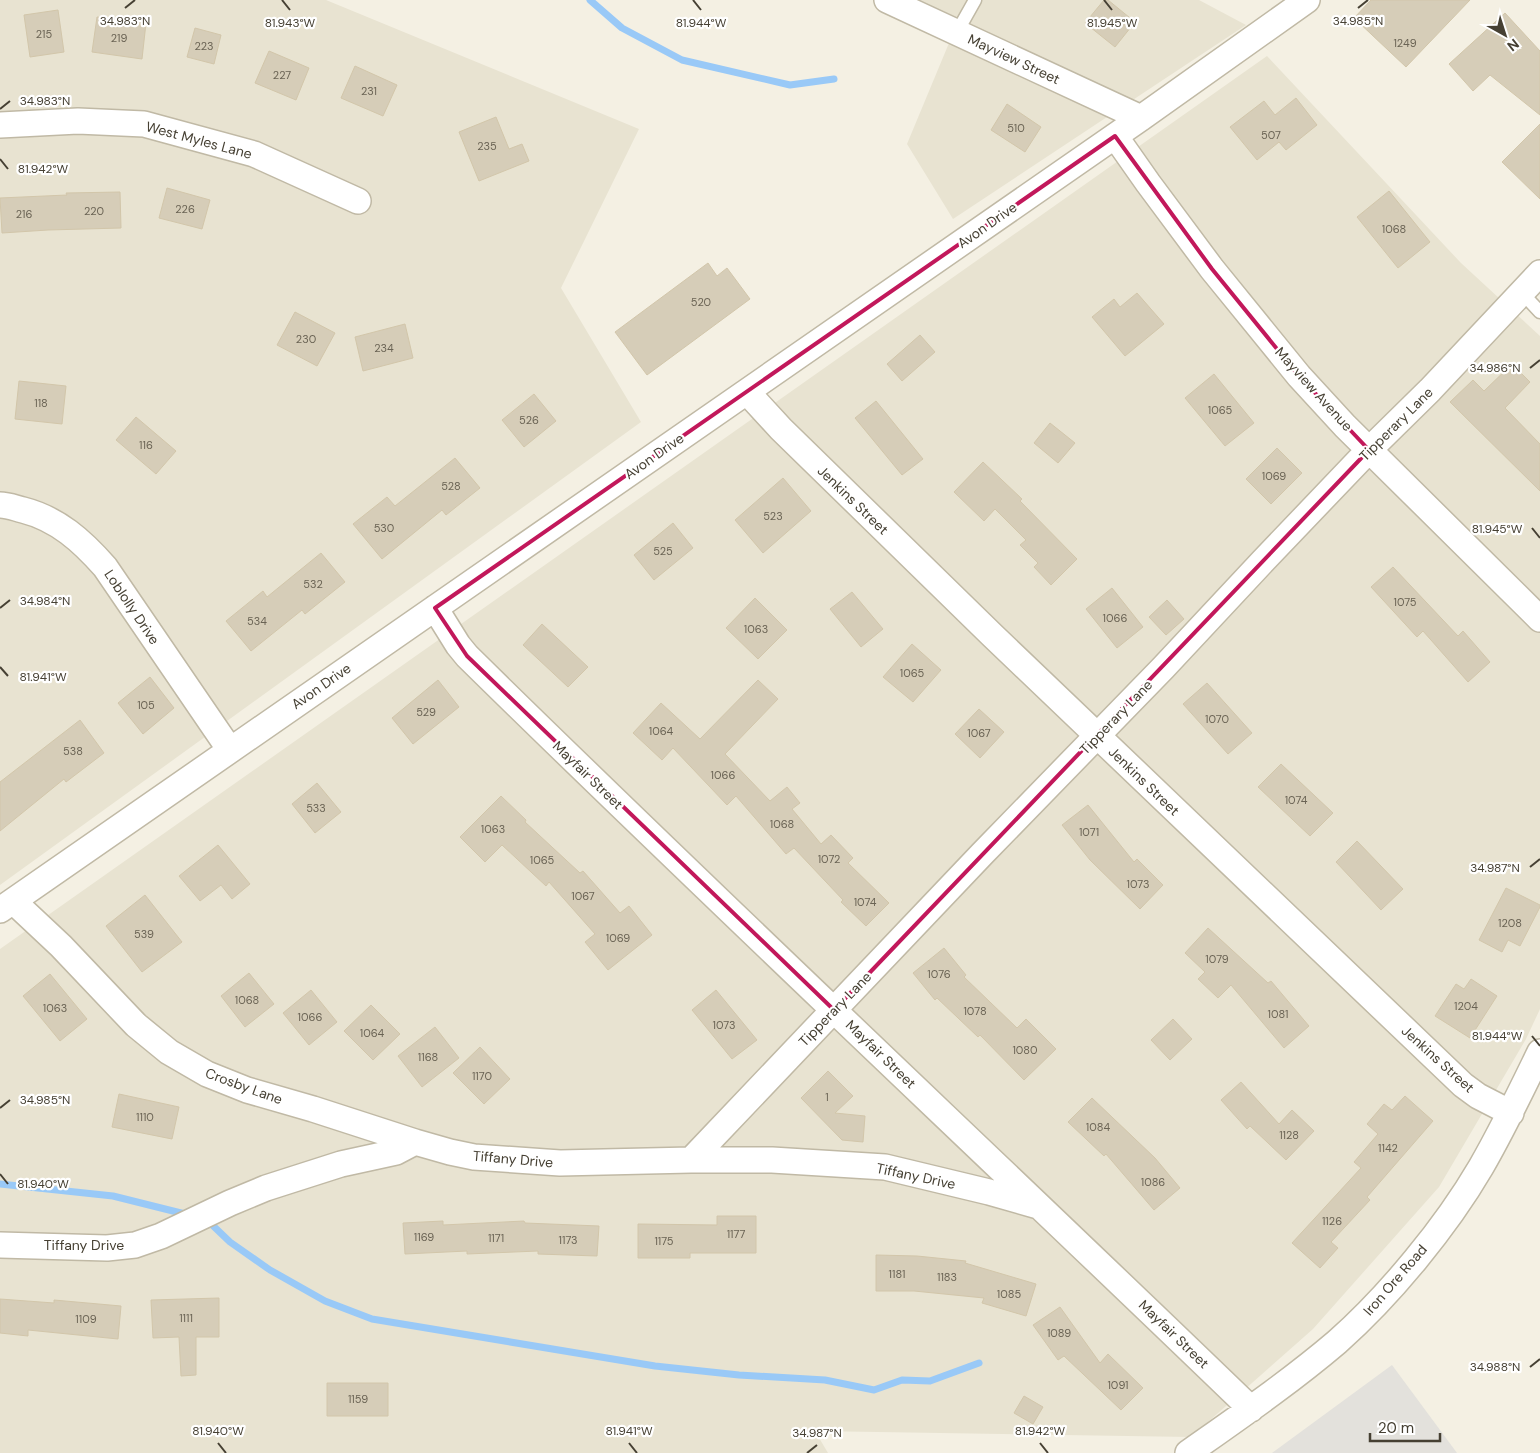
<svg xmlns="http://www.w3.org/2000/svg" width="1540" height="1453" font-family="'DM Sans',sans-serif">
<rect width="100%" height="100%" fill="#f4f0e3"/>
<path fill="#e8e3d1" d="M 0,0 L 326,0 L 639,129 L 561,288 L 641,422 L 0,885 Z
M 883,0 L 1199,0 L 1246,25 L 953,219 L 907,144 L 954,31 Z
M 1267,56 L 1461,263 L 1540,336 L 1540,1009 L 1526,1039 L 1439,1187 L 1313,1329 L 1191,1437 L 815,1431 L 828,1453 L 0,1453 L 0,949 Z"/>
<path fill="#e3e1dc" d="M 1392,1365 L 1457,1453 L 1272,1453 Z"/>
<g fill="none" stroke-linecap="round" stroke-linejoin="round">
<path stroke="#99c9f7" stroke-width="7" d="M 590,0 L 622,28 L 682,60 L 790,85 L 834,79
M 0,1184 L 113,1196 L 189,1215
M 207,1220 L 230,1242 L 270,1270 L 325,1301 L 372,1319 L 655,1366 L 739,1375 L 825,1380 L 874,1390 L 902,1380 L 930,1381 L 979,1363"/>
</g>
<path fill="#d6cdb8" stroke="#d2c6aa" d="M 1104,0 L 1108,0 L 1135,22 L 1115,47 L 1085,23 Z
M 1371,0 L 1470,0 L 1406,67 L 1354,18 Z
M 58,10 L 64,52 L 30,57 L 24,15 Z
M 1505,13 L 1540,51 L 1540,115 L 1490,75 L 1473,91 L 1449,64 Z
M 97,17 L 146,23 L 142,59 L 92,52 Z
M 195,28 L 221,35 L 214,64 L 187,57 Z
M 269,51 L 309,68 L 296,100 L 255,83 Z
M 355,66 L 397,85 L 383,116 L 341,98 Z
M 1296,98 L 1317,125 L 1286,150 L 1279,142 L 1257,160 L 1230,127 L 1264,101 L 1275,115 Z
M 1007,104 L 1041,127 L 1025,152 L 991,130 Z
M 496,117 L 509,149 L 522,144 L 529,161 L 479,181 L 459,132 Z
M 1540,124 L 1540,199 L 1502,162 Z
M 167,188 L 210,200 L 202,229 L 159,218 Z
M 1389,191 L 1430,242 L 1398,268 L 1357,217 Z
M 120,192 L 121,228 L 48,230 L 2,233 L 0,198 L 67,195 L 66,193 Z
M 708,263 L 717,276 L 727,268 L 750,299 L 647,375 L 615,332 Z
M 1137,293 L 1164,324 L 1125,356 L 1092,317 L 1114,299 L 1120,307 Z
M 295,312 L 335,333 L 317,366 L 277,345 Z
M 405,324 L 413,358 L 363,371 L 355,337 Z
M 920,335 L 935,352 L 902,381 L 887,364 Z
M 1512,364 L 1530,382 L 1505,408 L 1540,444 L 1540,491 L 1450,402 L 1473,380 L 1484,391 Z
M 1214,374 L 1254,423 L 1225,446 L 1185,398 Z
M 19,381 L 66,386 L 62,424 L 15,419 Z
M 534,394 L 556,421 L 524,447 L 502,420 Z
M 876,401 L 923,459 L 902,475 L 855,418 Z
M 136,417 L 176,451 L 156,474 L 116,440 Z
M 1050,423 L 1075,443 L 1058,463 L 1034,443 Z
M 1277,448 L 1302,473 L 1271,504 L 1246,479 Z
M 455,458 L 480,488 L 446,515 L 442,510 L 382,559 L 353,524 L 387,497 L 395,506 Z
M 983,462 L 1022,499 L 1020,501 L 1077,559 L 1051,585 L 1034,567 L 1038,563 L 1020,545 L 1026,540 L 995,509 L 984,521 L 954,492 Z
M 783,478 L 811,511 L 763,553 L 735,520 Z
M 673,523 L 693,548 L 654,580 L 634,555 Z
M 321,553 L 345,582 L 305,614 L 302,610 L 251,651 L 226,621 L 263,591 L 267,597 Z
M 1393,567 L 1458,636 L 1463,631 L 1490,662 L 1468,682 L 1423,631 L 1417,637 L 1371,587 Z
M 1112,588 L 1143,627 L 1117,648 L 1086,609 Z
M 852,592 L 883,629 L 861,647 L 830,609 Z
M 755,598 L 787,630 L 758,659 L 726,628 Z
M 1167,600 L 1184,619 L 1166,635 L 1149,617 Z
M 542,624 L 588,667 L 568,687 L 523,645 Z
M 912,644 L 941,670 L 913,702 L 883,677 Z
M 150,677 L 174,708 L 143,734 L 118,703 Z
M 438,680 L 459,707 L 413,744 L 392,718 Z
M 758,680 L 778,699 L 725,754 L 770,801 L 787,787 L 800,803 L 792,809 L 821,844 L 831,835 L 853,858 L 848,863 L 889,903 L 866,926 L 841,902 L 843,900 L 794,848 L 786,854 L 736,796 L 727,805 L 673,748 L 662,760 L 633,733 L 661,703 L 700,739 Z
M 1207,683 L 1252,733 L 1228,754 L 1183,704 Z
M 979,709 L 1004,732 L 980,758 L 955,734 Z
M 80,720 L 104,753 L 66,782 L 64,779 L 0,831 L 0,782 Z
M 1281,764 L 1333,813 L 1310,836 L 1258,787 Z
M 317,783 L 341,812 L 315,833 L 292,804 Z
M 501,796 L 526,820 L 525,822 L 580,873 L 583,871 L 620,913 L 629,906 L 652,935 L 608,970 L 585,942 L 595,934 L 549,882 L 546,886 L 502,845 L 485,862 L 460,837 Z
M 1088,805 L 1134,862 L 1137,859 L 1163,885 L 1140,909 L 1090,860 L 1062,825 Z
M 1357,841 L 1403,889 L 1381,910 L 1336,862 Z
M 218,845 L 250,884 L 232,899 L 221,885 L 200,901 L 179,876 Z
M 1506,888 L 1540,905 L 1540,907 L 1520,946 L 1508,940 L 1502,952 L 1479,940 Z
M 145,895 L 182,942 L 142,972 L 106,926 Z
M 1208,928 L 1268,983 L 1271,981 L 1309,1026 L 1284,1048 L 1231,985 L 1218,998 L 1198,979 L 1205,972 L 1185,953 Z
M 944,948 L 966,975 L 964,977 L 1017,1028 L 1026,1019 L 1056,1049 L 1024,1080 L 980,1035 L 978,1037 L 937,998 L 935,1000 L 913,973 Z
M 249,973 L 274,1004 L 245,1027 L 221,996 Z
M 50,974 L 87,1019 L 60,1041 L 23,996 Z
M 1471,979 L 1497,996 L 1470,1038 L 1435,1016 L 1456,984 L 1464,989 Z
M 311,990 L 337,1022 L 309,1045 L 283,1013 Z
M 716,990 L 757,1040 L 732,1059 L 692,1010 Z
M 371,1005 L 400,1034 L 373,1060 L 344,1031 Z
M 1173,1019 L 1192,1039 L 1170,1060 L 1151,1040 Z
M 435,1027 L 459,1058 L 422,1087 L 398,1056 Z
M 480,1047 L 510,1079 L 484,1104 L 453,1073 Z
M 828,1071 L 853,1096 L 835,1113 L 865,1116 L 863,1142 L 842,1140 L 801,1098 Z
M 1241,1082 L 1279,1124 L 1292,1110 L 1314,1131 L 1286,1160 L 1250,1126 L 1247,1129 L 1221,1100 Z
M 119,1094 L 179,1107 L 172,1139 L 112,1127 Z
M 1405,1096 L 1433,1121 L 1367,1197 L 1370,1200 L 1331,1242 L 1338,1248 L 1320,1268 L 1292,1243 L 1361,1168 L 1354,1162 L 1378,1134 L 1367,1124 L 1384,1104 L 1392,1110 Z
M 1092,1098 L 1155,1158 L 1180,1188 L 1154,1210 L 1106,1154 L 1104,1156 L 1068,1122 Z
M 717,1216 L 756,1216 L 756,1253 L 690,1253 L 690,1258 L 638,1258 L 638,1224 L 717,1225 Z
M 443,1221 L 443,1225 L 524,1221 L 525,1223 L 599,1226 L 597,1256 L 538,1254 L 538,1251 L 467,1254 L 467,1251 L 405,1254 L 403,1223 Z
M 876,1255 L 917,1256 L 966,1261 L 965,1263 L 1036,1284 L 1026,1316 L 982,1303 L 984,1298 L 914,1291 L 876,1291 Z
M 219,1298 L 219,1337 L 196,1337 L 196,1375 L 181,1376 L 179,1337 L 153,1338 L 151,1300 Z
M 0,1299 L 54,1303 L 54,1300 L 121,1306 L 118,1339 L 28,1330 L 28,1336 L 0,1333 Z
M 1060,1307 L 1100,1363 L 1108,1354 L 1143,1388 L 1121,1410 L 1064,1356 L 1058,1360 L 1033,1325 Z
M 327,1383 L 388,1383 L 388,1416 L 327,1416 Z
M 1024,1396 L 1043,1407 L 1033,1424 L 1014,1413 Z"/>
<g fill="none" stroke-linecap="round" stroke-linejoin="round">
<g stroke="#c0b9a5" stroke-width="15">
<path id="service" d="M 957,32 L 975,0
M 1522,293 L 1540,312"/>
</g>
<g stroke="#c0b9a5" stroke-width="28">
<path id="minor" d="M 887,0 L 1141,118
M 0,125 L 78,121 L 144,124 L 254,154 L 358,201
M 1115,136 L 1148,183 L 1212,269 L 1299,376 L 1345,426 L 1540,619
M 747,392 L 781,429 L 992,635 L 1463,1085 L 1478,1096 L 1511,1113
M 0,505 C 8,505 15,508 23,510 C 58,519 82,541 105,567 L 230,750
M 435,608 L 458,645 L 467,656 C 725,910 990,1157 1251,1409
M 13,901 L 61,946 L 136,1025 L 169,1052 L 207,1074 L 247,1090 L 313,1109 L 415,1142
M 0,910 L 1141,118 L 1307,0
M 691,1160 L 982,854 L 1163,668 L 1263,561 L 1369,450 L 1430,390 L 1540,273
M 0,1245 L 107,1248 L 135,1245 L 161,1236 L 230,1203 L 266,1188 L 341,1164 L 396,1152 L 415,1142 L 450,1152 L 474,1157 L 560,1163 L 691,1160 L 772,1160 L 885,1167 L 989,1192 L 1038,1206
M 1188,1453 C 1239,1417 1290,1382 1337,1342 C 1389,1296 1446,1227 1481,1167 C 1503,1129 1521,1091 1540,1052"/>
</g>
<use href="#service" stroke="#fff" stroke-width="12"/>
<use href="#minor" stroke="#fff" stroke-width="25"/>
</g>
<path fill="none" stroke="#c2185b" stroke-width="4" stroke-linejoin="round" d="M 1115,136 L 1212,269 L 1299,376 L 1369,450 L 834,1010 L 467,656 L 435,608 Z"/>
<path fill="none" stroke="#464033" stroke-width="2" d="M 282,0 L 290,10M 693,0 L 701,10M 1104,0 L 1112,10M 125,8 L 135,0M 1358,8 L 1368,0M 0,109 L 10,101M 0,159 L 8,169M 1530,368 L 1540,360M 1532,528 L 1540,538M 0,608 L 10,600M 0,667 L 8,676M 1530,867 L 1540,859M 1532,1036 L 1540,1046M 0,1108 L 10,1100M 0,1174 L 8,1184M 1530,1367 L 1540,1359M 218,1443 L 226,1453M 629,1443 L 637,1453M 1040,1443 L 1048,1453M 807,1453 L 817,1445"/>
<g text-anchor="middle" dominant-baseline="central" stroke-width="4.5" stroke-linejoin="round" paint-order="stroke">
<g font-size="11" fill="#6a6354">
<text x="44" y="34">215</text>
<text x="119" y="38">219</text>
<text x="1405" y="43">1249</text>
<text x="204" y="46">223</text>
<text x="282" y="75">227</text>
<text x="369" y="91">231</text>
<text x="1016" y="128">510</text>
<text x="1271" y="135">507</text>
<text x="487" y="146">235</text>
<text x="185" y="209">226</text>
<text x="94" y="211">220</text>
<text x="24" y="214">216</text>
<text x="1394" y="229">1068</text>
<text x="701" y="302">520</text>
<text x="306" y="339">230</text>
<text x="384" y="348">234</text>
<text x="41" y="403">118</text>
<text x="1220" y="410">1065</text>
<text x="529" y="420">526</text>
<text x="146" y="445">116</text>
<text x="1274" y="476">1069</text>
<text x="451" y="486">528</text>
<text x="773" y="516">523</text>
<text x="384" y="528">530</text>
<text x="663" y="551">525</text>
<text x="313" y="584">532</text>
<text x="1405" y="602">1075</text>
<text x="1115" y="618">1066</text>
<text x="257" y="621">534</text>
<text x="756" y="629">1063</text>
<text x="912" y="673">1065</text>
<text x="146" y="705">105</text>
<text x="426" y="712">529</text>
<text x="1217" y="719">1070</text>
<text x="661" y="731">1064</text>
<text x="979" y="733">1067</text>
<text x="73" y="751">538</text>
<text x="723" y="775">1066</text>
<text x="1296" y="800">1074</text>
<text x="316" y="808">533</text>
<text x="782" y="824">1068</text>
<text x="493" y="829">1063</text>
<text x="1089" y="832">1071</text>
<text x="829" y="859">1072</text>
<text x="542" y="860">1065</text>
<text x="1138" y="884">1073</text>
<text x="583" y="896">1067</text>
<text x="865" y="902">1074</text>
<text x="1510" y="923">1208</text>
<text x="144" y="934">539</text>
<text x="618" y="938">1069</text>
<text x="1217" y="959">1079</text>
<text x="939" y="974">1076</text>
<text x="247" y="1000">1068</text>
<text x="1466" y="1006">1204</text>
<text x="55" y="1008">1063</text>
<text x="975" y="1011">1078</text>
<text x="1278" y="1014">1081</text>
<text x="310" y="1017">1066</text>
<text x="724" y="1025">1073</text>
<text x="372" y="1033">1064</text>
<text x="1025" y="1050">1080</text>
<text x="428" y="1057">1168</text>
<text x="482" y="1076">1170</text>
<text x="827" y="1097">1</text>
<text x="145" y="1117">1110</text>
<text x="1098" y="1127">1084</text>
<text x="1289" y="1135">1128</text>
<text x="1388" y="1148">1142</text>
<text x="1153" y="1182">1086</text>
<text x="1332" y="1221">1126</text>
<text x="736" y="1234">1177</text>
<text x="424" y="1237">1169</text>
<text x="496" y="1238">1171</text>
<text x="568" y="1240">1173</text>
<text x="664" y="1241">1175</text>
<text x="897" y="1274">1181</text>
<text x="947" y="1277">1183</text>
<text x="1009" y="1294">1085</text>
<text x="186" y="1318">1111</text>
<text x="86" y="1319">1109</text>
<text x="1059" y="1333">1089</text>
<text x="1118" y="1385">1091</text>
<text x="358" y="1399">1159</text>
</g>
<g font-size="14" fill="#464033" stroke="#fff">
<text transform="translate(1014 59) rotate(25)">Mayview Street</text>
<text transform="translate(199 140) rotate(15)">West Myles Lane</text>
<text transform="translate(987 225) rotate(-35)">Avon Drive</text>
<text transform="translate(1314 389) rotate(48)">Mayview Avenue</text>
<text transform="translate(1396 424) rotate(-45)">Tipperary Lane</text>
<text transform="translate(654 456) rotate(-35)">Avon Drive</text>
<text transform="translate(853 500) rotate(44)">Jenkins Street</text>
<text transform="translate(132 607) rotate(56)">Loblolly Drive</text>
<text transform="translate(321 686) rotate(-35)">Avon Drive</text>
<text transform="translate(1116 717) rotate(-46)">Tipperary Lane</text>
<text transform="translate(588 775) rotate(44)">Mayfair Street</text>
<text transform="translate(1144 781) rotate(44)">Jenkins Street</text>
<text transform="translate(835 1009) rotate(-46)">Tipperary Lane</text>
<text transform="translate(881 1054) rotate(44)">Mayfair Street</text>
<text transform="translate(1438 1059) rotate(42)">Jenkins Street</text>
<text transform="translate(244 1086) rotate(20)">Crosby Lane</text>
<text transform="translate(513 1159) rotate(5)">Tiffany Drive</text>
<text transform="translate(916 1176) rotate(12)">Tiffany Drive</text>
<text x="84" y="1245">Tiffany Drive</text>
<text transform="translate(1395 1280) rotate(-49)">Iron Ore Road</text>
<text transform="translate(1174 1334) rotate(44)">Mayfair Street</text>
</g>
</g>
<g font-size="12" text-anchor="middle" fill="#464033" stroke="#fff" stroke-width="4.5" stroke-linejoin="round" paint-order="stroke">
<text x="125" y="25">34.983°N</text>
<text x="1358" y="25">34.985°N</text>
<text x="701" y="27">81.944°W</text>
<text x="1112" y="27">81.945°W</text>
<text x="290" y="27">81.943°W</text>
<text x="45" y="105">34.983°N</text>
<text x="43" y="173">81.942°W</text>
<text x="1495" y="372">34.986°N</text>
<text x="1497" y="533">81.945°W</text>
<text x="45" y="605">34.984°N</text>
<text x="43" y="681">81.941°W</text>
<text x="1495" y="872">34.987°N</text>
<text x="1497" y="1040">81.944°W</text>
<text x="45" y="1104">34.985°N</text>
<text x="43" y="1188">81.940°W</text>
<text x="1495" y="1371">34.988°N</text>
<text x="218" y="1435">81.940°W</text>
<text x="629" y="1435">81.941°W</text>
<text x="1040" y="1435">81.942°W</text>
<text x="817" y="1437">34.987°N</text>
</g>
<g transform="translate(1505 35) rotate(141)" stroke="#ffffff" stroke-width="4" paint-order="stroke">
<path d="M0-4L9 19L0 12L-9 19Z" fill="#464033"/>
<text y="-8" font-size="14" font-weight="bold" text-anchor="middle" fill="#464033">N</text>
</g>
<path d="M1370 1433v8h70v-8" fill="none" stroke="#464033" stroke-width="2.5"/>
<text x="1378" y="1433" font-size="15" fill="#464033" stroke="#ffffff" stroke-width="4" paint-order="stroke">20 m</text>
</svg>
